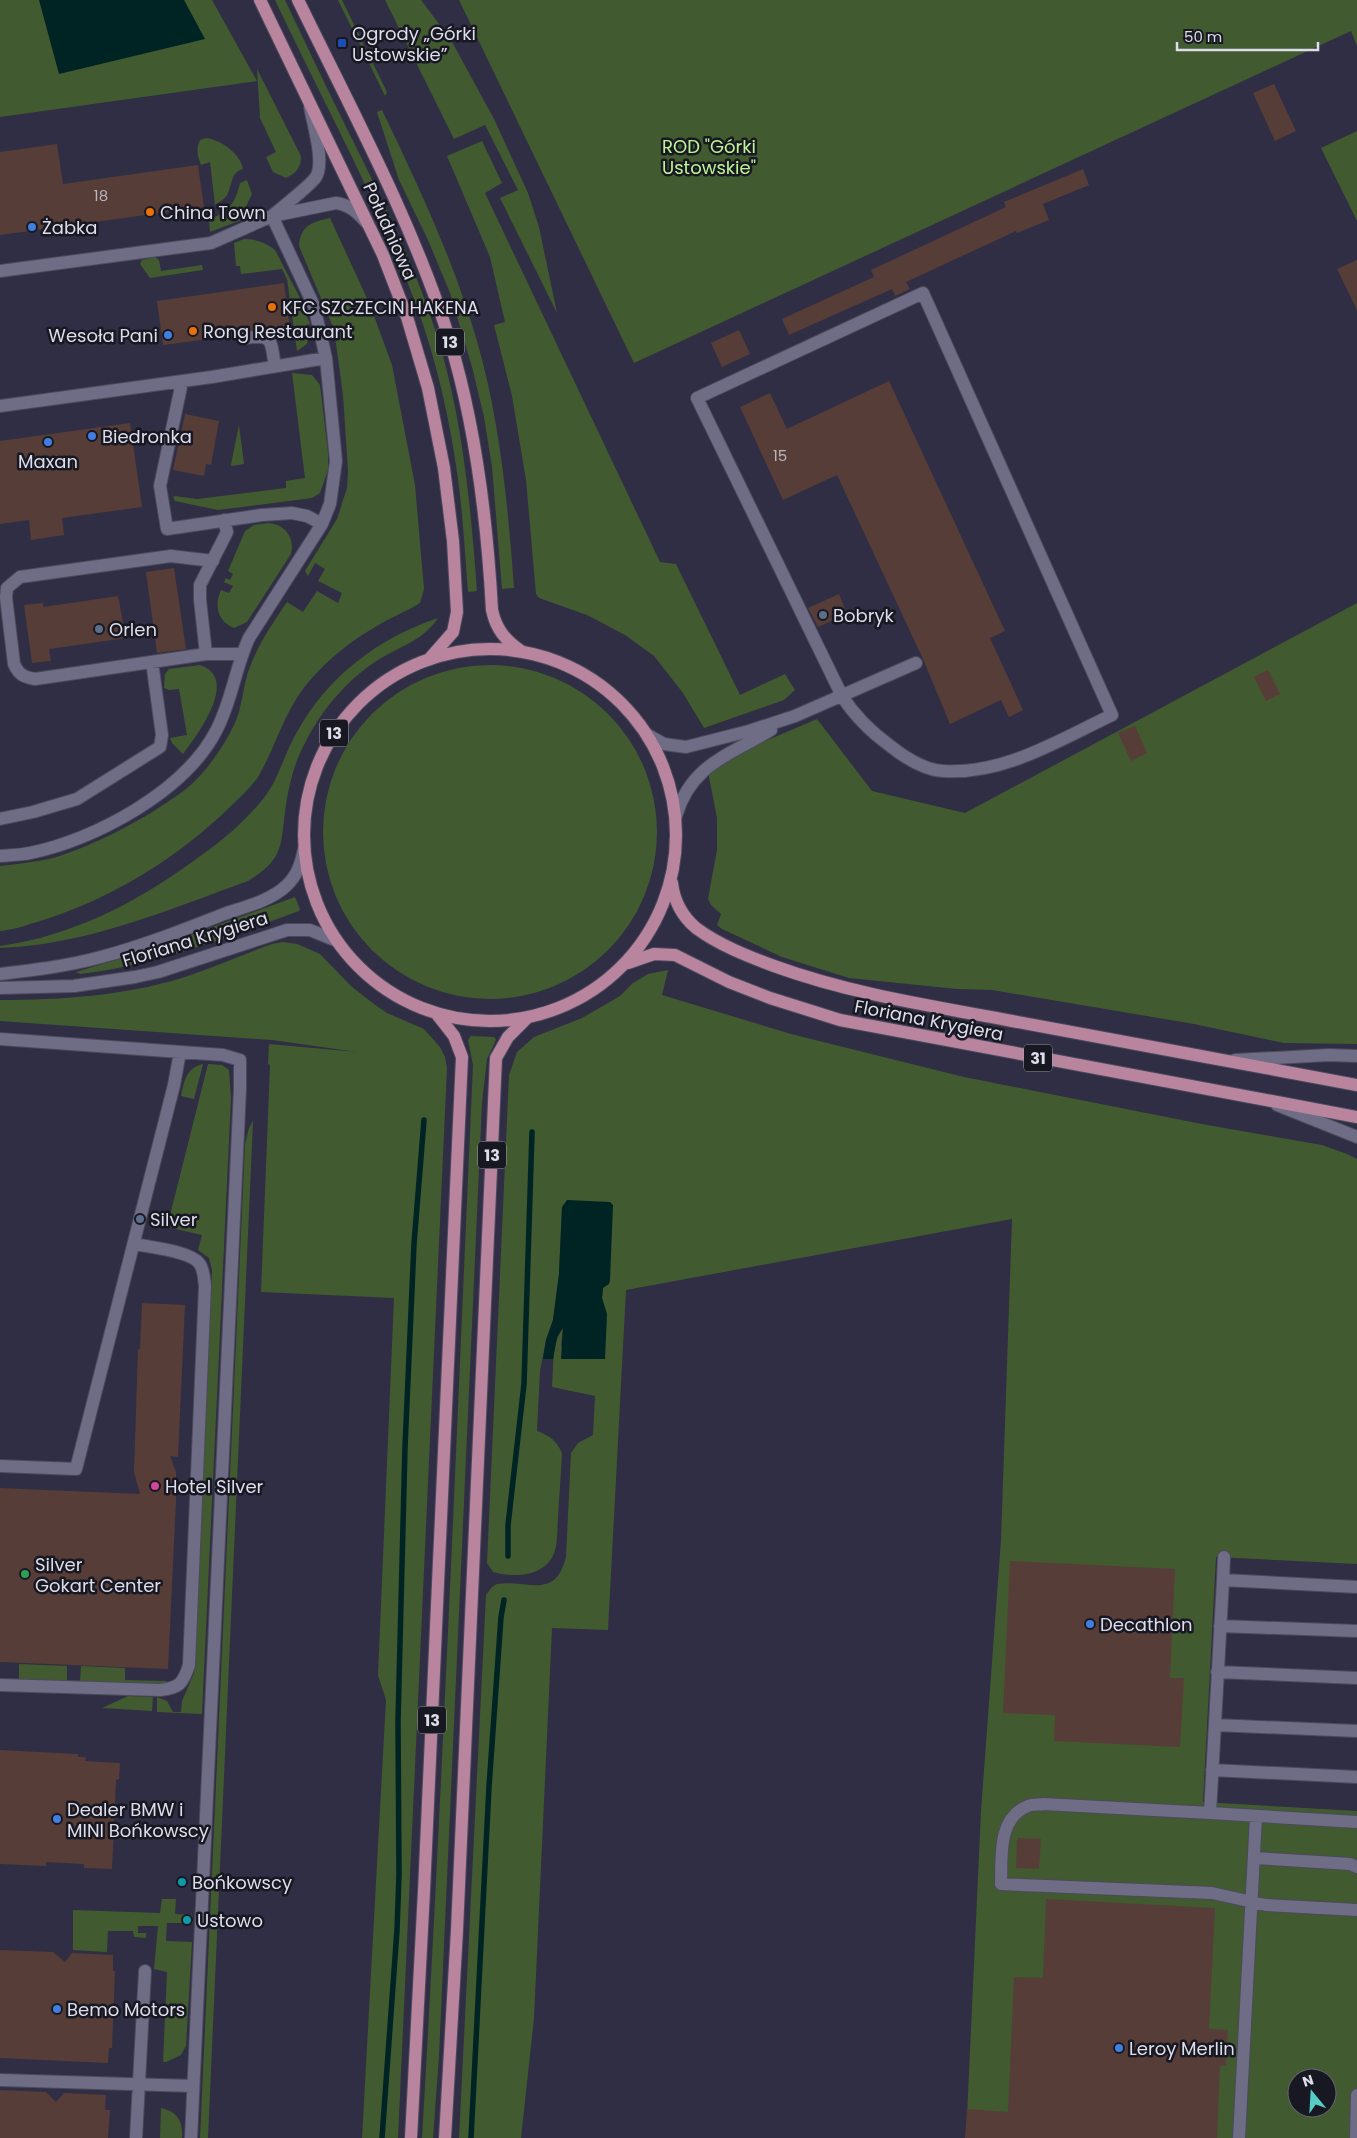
<svg xmlns="http://www.w3.org/2000/svg" width="1357" height="2138" font-family="Poppins,sans-serif">
<rect width="100%" height="100%" fill="#302e44"/>
<path fill="#425a2f" fill-rule="evenodd" d="M 0,0 L 212,0 L 257,81 L 0,117 Z
M 275,0 L 285,0 C 306,44 327,89 349,133 C 385,205 421,277 443,356 C 464,433 471,511 477,591 L 468,592 C 465,554 463,516 458,479 C 450,419 436,358 415,302 C 377,198 322,100 275,0 Z
M 338,0 L 342,0 L 387,92 L 385,96 Z
M 385,0 L 421,0 L 451,40 L 494,119 L 528,193 L 539,227 L 557,313 L 500,198 L 518,190 L 485,125 L 454,139 Z
M 459,0 L 1357,0 L 1357,46 L 1351,31 L 634,363 Z
M 257,69 L 301,156 C 301,168 296,173 286,178 L 273,172 L 266,157 L 276,152 L 260,118 Z
M 382,110 C 418,185 454,261 477,341 C 500,421 508,505 514,588 L 502,589 L 492,467 L 484,417 L 472,367 L 450,293 L 428,240 L 399,180 L 377,112 Z
M 1357,131 L 1357,221 L 1321,148 Z
M 206,138 C 221,140 240,153 243,169 C 230,173 233,184 227,195 C 225,199 219,202 215,205 L 210,162 L 201,165 C 197,155 196,149 200,140 Z
M 482,141 L 502,183 L 485,193 L 660,562 L 676,564 L 740,695 L 785,674 L 795,690 L 784,700 L 704,728 L 683,693 L 654,656 L 625,635 L 587,615 L 539,598 L 536,594 L 526,480 L 512,396 L 494,325 L 505,322 L 490,257 L 447,156 Z
M 247,180 L 252,194 L 239,221 L 210,232 L 209,219 C 229,213 236,201 240,183 Z
M 330,218 L 370,305 L 392,365 L 415,485 L 424,589 L 420,603 C 406,612 391,617 377,626 C 352,640 331,657 312,678 C 284,709 278,743 258,777 C 251,787 241,796 232,805 C 179,857 112,899 40,921 C 27,925 13,930 0,931 L 0,866 C 17,864 36,862 53,858 C 96,845 145,819 182,792 C 204,776 223,748 235,723 C 242,707 243,688 248,672 C 257,646 272,624 287,602 L 303,612 L 317,591 L 338,603 L 342,593 L 318,581 L 325,569 L 315,563 L 308,576 L 305,571 L 337,519 L 347,488 L 348,471 L 343,395 L 334,329 L 299,246 C 300,226 312,222 330,218 Z
M 244,239 C 255,239 266,242 275,250 L 299,296 L 310,324 L 306,325 L 309,335 L 307,344 L 297,351 L 287,279 L 282,269 L 241,274 L 240,266 L 236,266 L 234,243 Z
M 155,257 L 159,260 L 161,271 L 202,265 L 203,270 L 150,278 L 140,264 L 142,260 Z
M 292,373 L 312,375 L 320,385 L 328,452 L 328,470 L 320,493 L 312,498 L 218,510 L 175,501 L 173,497 L 175,496 L 197,499 L 286,488 L 286,481 L 305,478 Z
M 239,425 L 244,464 L 231,466 L 231,464 Z
M 269,523 C 285,525 295,537 291,554 L 247,622 L 234,628 C 217,621 214,605 221,590 L 229,593 L 233,586 L 224,582 L 226,578 L 230,580 L 233,574 L 228,571 L 245,531 L 254,525 Z
M 1357,603 L 1357,1044 L 1284,1043 L 1194,1024 L 992,990 L 957,989 L 849,978 L 782,957 L 722,929 L 717,925 L 721,914 L 711,905 L 708,899 L 717,850 L 717,818 L 708,772 L 754,746 L 817,719 L 872,791 L 965,813 Z
M 438,618 C 424,639 404,645 383,657 C 350,676 322,709 305,743 C 295,761 289,784 286,805 C 280,844 286,858 248,881 C 168,910 86,945 0,948 L 0,946 C 71,936 134,904 192,862 C 218,844 243,824 263,799 C 279,779 284,754 297,732 C 327,677 378,638 438,618 Z
M323 832a167 167 0 1 1 334 0a167 167 0 1 1-334 0Z
M 200,665 C 240,678 198,734 183,754 L 172,743 L 170,738 L 187,735 L 179,689 L 169,690 L 164,688 L 165,674 L 169,669 Z
M 295,897 L 300,909 L 299,911 C 227,937 157,965 80,974 L 76,972 L 152,949 Z
M 283,942 L 297,944 L 320,954 L 352,987 L 374,1004 L 387,1013 L 424,1029 L 440,1047 L 445,1057 L 447,1068 L 398,2138 L 362,2138 L 386,1700 L 378,1675 L 394,1298 L 261,1292 L 270,1065 L 268,1064 L 269,1044 L 357,1052 L 272,1040 L 0,1021 L 0,1000 C 61,1000 123,996 182,978 C 212,968 242,955 272,944 Z
M 668,970 L 662,995 L 791,1034 L 964,1077 L 1207,1125 L 1322,1145 L 1347,1154 L 1357,1159 L 1357,1564 L 1216,1557 L 1203,1802 L 1357,1811 L 1357,2138 L 966,2138 L 981,1811 L 1001,1540 L 1012,1219 L 626,1290 L 608,1630 L 552,1628 L 534,2018 L 521,2138 L 459,2138 L 486,1595 L 492,1587 L 497,1584 C 527,1579 555,1601 566,1557 L 571,1453 L 578,1443 L 593,1435 L 595,1396 L 552,1387 C 554,1366 551,1346 563,1327 L 561,1347 L 604,1309 L 602,1298 L 603,1288 L 562,1207 L 559,1274 L 553,1320 L 546,1340 L 540,1371 L 537,1431 C 550,1436 556,1440 562,1453 C 561,1475 559,1497 558,1519 C 557,1530 558,1543 554,1553 C 545,1577 513,1578 493,1572 L 487,1563 L 509,1075 L 517,1052 L 534,1037 L 582,1018 L 620,996 L 633,983 L 648,974 ZM 1297,2078 L 1327,2078 L 1327,2108 L 1297,2108 Z
M 471,1036 L 494,1037 L 496,1040 L 487,1059 L 482,1103 L 439,2056 L 433,2138 L 422,2138 C 443,1781 457,1423 473,1065 L 468,1040 Z
M 203,1064 L 194,1099 L 181,1096 C 184,1081 186,1068 203,1064 Z
M 208,1064 L 222,1065 L 229,1070 L 231,1098 L 202,1714 L 157,1712 L 157,1697 L 167,1701 L 173,1712 L 181,1712 L 182,1701 L 194,1673 L 212,1270 L 209,1258 L 198,1250 L 202,1235 L 167,1227 Z
M 253,1121 L 208,2138 L 200,2138 L 245,1144 L 249,1128 Z
M 19,1664 L 67,1666 L 67,1681 L 19,1679 Z
M 81,1666 L 125,1668 L 125,1680 L 166,1681 L 167,1683 L 162,1685 L 80,1682 Z
M 128,1696 L 153,1697 L 152,1711 L 102,1708 Z
M 162,1899 L 176,1899 L 175,1914 L 192,1915 L 193,1923 L 189,1923 L 188,1917 L 185,1917 L 184,1923 L 167,1923 L 166,1941 L 192,1942 L 186,2046 L 181,2055 L 166,2062 L 163,2062 L 167,1972 L 154,1969 L 158,1926 L 138,1926 L 138,1933 L 146,1933 L 146,1938 L 134,1937 L 133,1931 L 108,1931 L 107,1952 L 73,1950 L 73,1910 L 160,1913 Z
M 161,2108 C 178,2112 183,2121 182,2138 L 160,2138 Z"/>
<path fill="#002424" d="M 39,0 L 184,0 L 205,39 L 59,74 Z
M 567,1200 L 610,1202 L 613,1205 L 610,1280 L 609,1284 L 603,1288 L 602,1298 L 607,1314 L 605,1359 L 561,1359 L 563,1328 L 557,1337 L 553,1359 L 543,1359 L 546,1340 L 553,1320 L 559,1274 L 562,1207 Z"/>
<g fill="none" stroke-linecap="round" stroke-linejoin="round">
<path stroke="#002424" stroke-width="5.5" d="M 508,1556 L 508,1525 L 524,1384 L 532,1132
M 382,2138 L 397,1930 L 399,1875 L 398,1721 L 405,1447 L 414,1244 L 424,1120
M 471,2138 L 489,1787 L 501,1617 L 504,1600"/>
</g>
<path fill="#573d37" d="M 1274,84 L 1296,131 L 1275,141 L 1253,93 Z
M 57,144 L 63,184 L 198,165 L 204,207 L 0,235 L 0,152 Z
M 1083,169 L 1089,185 L 1043,204 L 1049,220 L 1017,233 L 1016,231 L 906,282 L 910,289 L 895,296 L 892,289 L 789,335 L 782,319 L 874,277 L 871,270 L 1006,207 L 1004,202 Z
M 1357,260 L 1357,310 L 1337,269 Z
M 284,283 L 290,328 L 269,331 L 245,330 L 239,335 L 163,345 L 157,301 Z
M 739,330 L 750,354 L 722,367 L 711,343 Z
M 889,381 L 1005,631 L 990,638 L 1023,710 L 1009,717 L 1001,700 L 950,724 L 923,659 L 837,475 L 783,500 L 740,407 L 770,393 L 787,429 Z
M 185,414 L 219,421 L 211,465 L 206,464 L 204,476 L 173,470 Z
M 130,423 L 142,507 L 62,518 L 64,535 L 31,540 L 29,520 L 0,524 L 0,441 Z
M 174,568 L 186,649 L 157,653 L 146,572 Z
M 839,594 L 845,609 L 831,616 L 833,620 L 818,627 L 808,608 Z
M 118,596 L 126,638 L 49,649 L 51,661 L 32,663 L 24,605 L 43,603 L 43,607 Z
M 1268,670 L 1280,694 L 1266,701 L 1254,677 Z
M 1135,726 L 1147,753 L 1131,761 L 1118,733 Z
M 142,1303 L 185,1305 L 178,1457 L 170,1456 L 176,1472 L 176,1501 L 168,1669 L 0,1662 L 0,1488 L 140,1494 L 134,1472 L 138,1349 L 140,1349 Z
M 1010,1561 L 1175,1569 L 1170,1678 L 1184,1678 L 1180,1747 L 1054,1741 L 1055,1715 L 1003,1713 Z
M 0,1750 L 78,1754 L 78,1757 L 86,1757 L 85,1761 L 120,1763 L 119,1779 L 116,1780 L 112,1869 L 84,1868 L 84,1864 L 46,1862 L 46,1866 L 0,1864 Z
M 1017,1838 L 1041,1839 L 1039,1869 L 1016,1868 Z
M 1046,1899 L 1215,1908 L 1209,2029 L 1228,2030 L 1226,2066 L 1220,2066 L 1217,2138 L 965,2138 L 967,2109 L 1008,2112 L 1014,1977 L 1043,1978 Z
M 0,1950 L 53,1952 L 65,1962 L 72,1953 L 113,1955 L 113,1971 L 115,1971 L 112,2048 L 109,2048 L 108,2063 L 0,2058 Z
M 0,2090 L 46,2092 L 56,2102 L 64,2093 L 106,2095 L 105,2110 L 110,2110 L 108,2138 L 0,2138 Z"/>
<g fill="none" stroke-linecap="round" stroke-linejoin="round">
<g stroke="#4b4a5c" stroke-width="14">
<path id="minor" d="M 272,216 C 282,207 310,186 316,177 C 325,162 313,124 310,107
M 0,271 L 211,243 L 272,216 L 336,203 C 350,205 357,212 366,222
M 923,293 L 1112,715 C 1059,740 1004,775 943,771 C 923,770 904,757 889,745 C 870,731 854,715 842,696 L 697,398 Z
M 246,338 C 270,335 271,337 274,361
M 182,382 L 160,486 L 167,529 L 262,515 L 292,513 L 307,516 L 322,524 L 330,504 L 336,461 L 326,358 L 314,306 L 272,216
M 0,406 L 212,377 L 326,358
M 224,520 L 227,532 L 200,585 L 200,600 L 206,654 L 242,654
M 206,654 L 35,679 C 24,677 19,675 14,664 L 6,597 L 7,588 L 20,577 L 171,556 L 213,561
M 648,735 L 664,744 L 686,747 L 749,731 L 795,716 L 916,663
M 676,816 C 691,764 730,755 771,730
M 0,819 L 33,812 L 77,799 L 160,747 L 162,735 L 152,662
M 0,856 C 10,855 20,855 30,853 C 95,840 185,791 216,731 C 232,701 235,668 249,638 L 322,524
M 0,974 C 34,970 68,966 101,957 C 143,946 183,930 224,914 C 244,907 270,901 286,886 C 297,876 301,864 304,849
M 0,988 L 74,986 L 135,977 L 158,972 L 287,930 L 310,930 L 337,941
M 0,1039 L 223,1055 L 240,1060 L 240,1089 L 191,2138
M 1235,1060 L 1329,1055 L 1357,1056
M 1277,1105 L 1357,1137
M 0,1466 L 76,1469 L 174,1085 L 180,1052
M 1223,1580 L 1224,1557
M 1357,1587 L 1223,1580 L 1210,1813 L 1357,1822
M 1220,1626 L 1357,1631
M 1217,1672 L 1357,1678
M 0,1685 L 160,1690 C 179,1688 183,1684 189,1665 L 205,1286 C 204,1279 204,1269 199,1263 C 190,1251 149,1247 134,1244
M 1215,1725 L 1357,1731
M 1212,1770 L 1357,1777
M 1210,1813 L 1044,1804 C 1039,1805 1032,1804 1028,1806 C 997,1818 1002,1858 1001,1884 L 1212,1893 L 1266,1905 L 1357,1910
M 1255,1858 L 1350,1864 L 1357,1867
M 0,2080 L 193,2086
M 136,2138 L 145,1971
M 1239,2138 L 1256,1816
M 1356,2138 L 1357,2095"/>
</g>
<g stroke="#4b4a5c" stroke-width="14">
<path id="major" d="M 260,0 L 383,255 L 407,317 L 428,388 L 444,468 L 453,541 L 457,612 L 453,632 L 431,657
M 298,0 C 351,109 413,223 449,338 C 476,426 487,518 492,610 C 496,629 505,640 521,651
M304 835a186 186 0 1 1 372 0a186 186 0 1 1-372 0Z
M 672,883 C 674,901 682,916 696,928 C 719,945 747,956 774,966 C 851,994 932,1006 1012,1021 C 1127,1042 1242,1064 1357,1085
M 628,963 L 654,954 L 675,955 L 729,982 L 770,998 L 840,1020 L 1357,1117
M 411,2138 L 424,1891 L 462,1057 L 454,1036 L 436,1013
M 445,2138 L 457,1930 L 496,1058 L 508,1037 L 527,1018"/>
</g>
<use href="#minor" stroke="#6e6d85" stroke-width="12"/>
<use href="#major" stroke="#b9859e" stroke-width="12"/>
</g>
<rect fill="#1a4fb4" stroke="#181822" stroke-width="2" x="337" y="38" width="10" height="10" rx="2.5"/>
<g fill="#e8710a" stroke="#181822" stroke-width="2">
<circle cx="150" cy="212" r="5"/>
<circle cx="272" cy="307" r="5"/>
<circle cx="193" cy="331" r="5"/>
</g>
<g fill="#3f7fe0" stroke="#181822" stroke-width="2">
<circle cx="32" cy="227" r="5"/>
<circle cx="168" cy="335" r="5"/>
<circle cx="92" cy="436" r="5"/>
<circle cx="48" cy="442" r="5"/>
<circle cx="1090" cy="1624" r="5"/>
<circle cx="57" cy="1819" r="5"/>
<circle cx="57" cy="2009" r="5"/>
<circle cx="1119" cy="2048" r="5"/>
</g>
<g fill="#5c6f8a" stroke="#181822" stroke-width="2">
<circle cx="823" cy="615" r="5"/>
<circle cx="99" cy="629" r="5"/>
<circle cx="140" cy="1219" r="5"/>
</g>
<circle fill="#d1479c" stroke="#181822" stroke-width="2" cx="155" cy="1486" r="5"/>
<circle fill="#2e9e5b" stroke="#181822" stroke-width="2" cx="25" cy="1574" r="5"/>
<g fill="#0f9aa8" stroke="#181822" stroke-width="2">
<circle cx="182" cy="1882" r="5"/>
<circle cx="187" cy="1920" r="5"/>
</g>
<g text-anchor="middle" dominant-baseline="central" stroke-width="5" stroke-linejoin="round" paint-order="stroke">
<g font-size="15" fill="#bcb5be">
<text x="101" y="195">18</text>
<text x="780" y="455">15</text>
</g>
<g fill="#181822" stroke="#a2a2af" stroke-width="1">
<rect x="436" y="328.5" width="28" height="27" rx="4"/>
<rect x="320" y="719.5" width="28" height="27" rx="4"/>
<rect x="1024" y="1044.5" width="28" height="27" rx="4"/>
<rect x="478" y="1141.5" width="28" height="27" rx="4"/>
<rect x="418" y="1706.5" width="28" height="27" rx="4"/>
</g>
<g font-size="16" font-weight="bold" fill="#ddddeb">
<text x="450" y="342">13</text>
<text x="334" y="733">13</text>
<text x="1038" y="1058">31</text>
<text x="492" y="1155">13</text>
<text x="432" y="1720">13</text>
</g>
<g font-size="18" fill="#ddddeb" stroke="#181822" text-anchor="start">
<text x="352" y="33">Ogrody „Górki<tspan x="352" dy="21">Ustowskie”</tspan></text>
<text x="160" y="212">China Town</text>
<text x="42" y="227">Żabka</text>
<text x="282" y="307">KFC SZCZECIN HAKENA</text>
<text x="203" y="331">Rong Restaurant</text>
<text x="158" y="335" text-anchor="end">Wesoła Pani</text>
<text x="102" y="436">Biedronka</text>
<text x="48" y="461" text-anchor="middle">Maxan</text>
<text x="833" y="615">Bobryk</text>
<text x="109" y="629">Orlen</text>
<text x="150" y="1219">Silver</text>
<text x="165" y="1486">Hotel Silver</text>
<text x="35" y="1564">Silver<tspan x="35" dy="21">Gokart Center</tspan></text>
<text x="1100" y="1624">Decathlon</text>
<text x="67" y="1809">Dealer BMW i<tspan x="67" dy="21">MINI Bońkowscy</tspan></text>
<text x="192" y="1882">Bońkowscy</text>
<text x="197" y="1920">Ustowo</text>
<text x="67" y="2009">Bemo Motors</text>
<text x="1129" y="2048">Leroy Merlin</text>
</g>
<g font-size="18" fill="#bdf594" stroke="#181822">
<text x="709" y="146">ROD "Górki<tspan x="709" dy="21">Ustowskie"</tspan></text>
</g>
<g font-size="18" fill="#ddddeb" stroke="#181822">
<text transform="translate(390 231) rotate(66)">Południowa</text>
<text transform="translate(195 939) rotate(-17)">Floriana Krygiera</text>
<text transform="translate(929 1020) rotate(11)">Floriana Krygiera</text>
</g>
</g>
<g transform="translate(1312 2093) rotate(342)"><circle r="24" fill="#181822" stroke="#676772"/>
<path d="M0-4L9 19L0 12L-9 19Z" fill="#54cdc7"/>
<text y="-8" font-size="14" font-weight="bold" text-anchor="middle" fill="#ddddeb">N</text>
</g>
<path d="M1177 42v8h141v-8" fill="none" stroke="#ddddeb" stroke-width="2.5"/>
<text x="1184" y="42" font-size="15" fill="#ddddeb" stroke="#181822" stroke-width="4" paint-order="stroke">50 m</text>
</svg>
